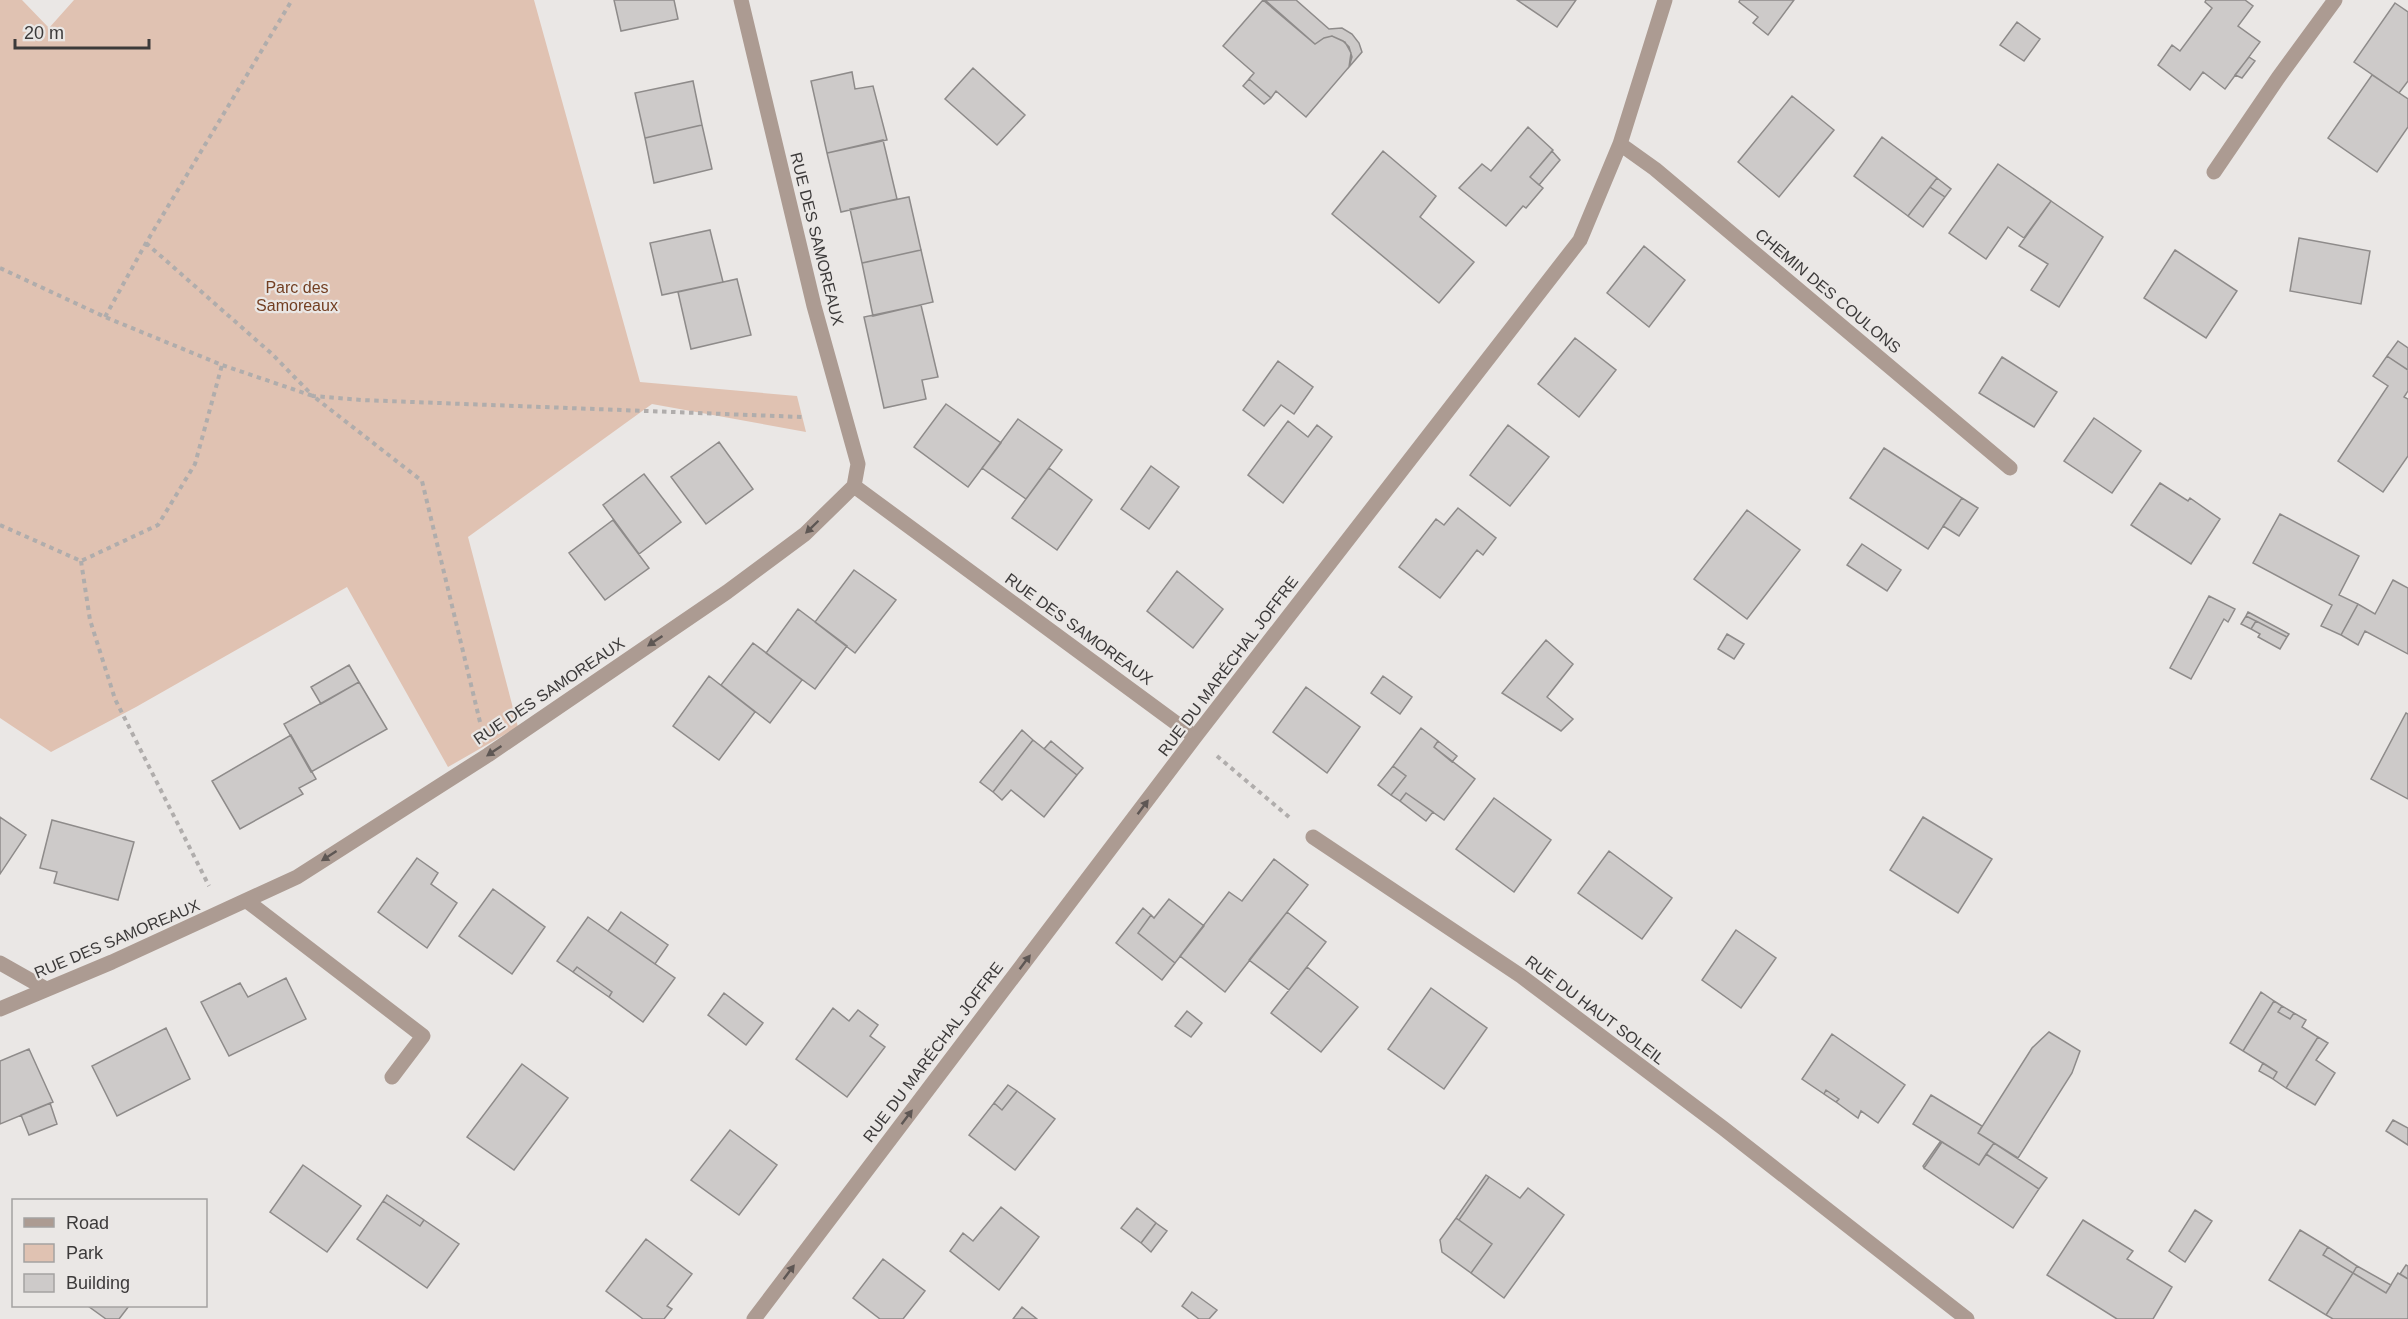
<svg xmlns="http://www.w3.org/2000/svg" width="2408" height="1319" font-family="Helvetica,sans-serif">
<rect width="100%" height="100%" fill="#eae7e5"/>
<path fill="#e0c2b2" d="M 0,0 L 22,0 L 49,28 L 74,0 L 534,0 L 640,382 L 797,396 L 806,432 L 652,404 L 468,537 L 518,727 L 448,767 L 347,587 L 136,707 L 51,752 L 0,718 Z"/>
<path fill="#cdcac9" stroke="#8e8b8a" stroke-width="1.5" d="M 614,0 L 674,0 L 678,19 L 621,31 Z
M 1263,0 L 1315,44 L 1324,38 L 1332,36 L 1343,41 L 1349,47 L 1352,57 L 1349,67 L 1306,117 L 1276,91 L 1271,98 L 1249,79 L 1254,73 L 1223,46 Z
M 1265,0 L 1296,0 L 1329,29 L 1342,28 L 1352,34 L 1359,43 L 1362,52 L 1349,67 L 1351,53 L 1345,42 L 1332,36 L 1324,38 L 1315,44 Z
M 1517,0 L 1576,0 L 1557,27 Z
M 1740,0 L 1794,0 L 1768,35 L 1753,23 L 1758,17 L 1739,2 Z
M 2206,0 L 2245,0 L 2253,6 L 2238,26 L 2260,42 L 2225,89 L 2203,72 L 2190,90 L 2158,65 L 2172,45 L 2180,51 L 2212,8 L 2205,2 Z
M 2395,3 L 2408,12 L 2408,81 L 2399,93 L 2354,62 Z
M 2017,22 L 2040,39 L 2024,61 L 2000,45 Z
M 2249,57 L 2255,61 L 2242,78 L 2235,75 Z
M 973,68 L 1025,115 L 997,145 L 945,99 Z
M 852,72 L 855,89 L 873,86 L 887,140 L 827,153 L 811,81 Z
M 2372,75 L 2408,99 L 2408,127 L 2377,172 L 2328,138 Z
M 1249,79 L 1271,98 L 1264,104 L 1243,86 Z
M 693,81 L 702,125 L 645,138 L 635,93 Z
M 1792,96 L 1834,130 L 1779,197 L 1738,162 Z
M 702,125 L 712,169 L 654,183 L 645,138 Z
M 1528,127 L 1553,150 L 1530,177 L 1543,188 L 1526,208 L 1523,206 L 1506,226 L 1459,188 L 1482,164 L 1491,171 Z
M 1882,137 L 1937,178 L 1908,216 L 1854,176 Z
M 883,140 L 897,199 L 841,212 L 827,153 Z
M 1383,151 L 1436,196 L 1420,217 L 1474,262 L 1439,303 L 1332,214 Z
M 1552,151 L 1560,160 L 1539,185 L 1530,177 Z
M 1998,164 L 2051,201 L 2024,238 L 2008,227 L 1986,259 L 1949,233 Z
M 1937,178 L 1951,189 L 1945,197 L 1930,187 Z
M 1930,187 L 1945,197 L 1923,227 L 1908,216 Z
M 909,197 L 921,250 L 862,263 L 850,209 Z
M 2051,201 L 2103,237 L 2059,307 L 2031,290 L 2048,264 L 2019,246 Z
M 710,230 L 723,282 L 662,295 L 650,243 Z
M 2299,238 L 2370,251 L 2361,304 L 2290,291 Z
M 1644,246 L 1685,280 L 1649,327 L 1607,293 Z
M 921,250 L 933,302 L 873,316 L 862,263 Z
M 2175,250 L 2237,291 L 2206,338 L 2144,298 Z
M 737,279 L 751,335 L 691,349 L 678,292 Z
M 921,305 L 938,377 L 922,380 L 926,399 L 884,408 L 864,317 Z
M 1575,338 L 1616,370 L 1579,417 L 1538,384 Z
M 2398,341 L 2408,348 L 2408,370 L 2387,356 Z
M 2387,356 L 2408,370 L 2408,391 L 2404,397 L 2408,399 L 2408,456 L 2383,492 L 2338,461 L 2388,386 L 2373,376 Z
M 2002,357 L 2057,392 L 2034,427 L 1979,393 Z
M 1278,361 L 1313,387 L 1294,414 L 1281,405 L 1264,426 L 1243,410 Z
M 946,404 L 1001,443 L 968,487 L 914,447 Z
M 2094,418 L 2141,451 L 2112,493 L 2064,461 Z
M 1018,419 L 1062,450 L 1026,499 L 982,468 Z
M 1288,421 L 1308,437 L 1317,425 L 1332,437 L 1283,503 L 1248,475 Z
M 1508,425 L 1549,457 L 1510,506 L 1470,475 Z
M 719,442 L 753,489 L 706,524 L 671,477 Z
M 1884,448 L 1962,498 L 1928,549 L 1850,498 Z
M 1151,466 L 1179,487 L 1149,529 L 1121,509 Z
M 1049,468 L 1092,500 L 1057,550 L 1012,518 Z
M 644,474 L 681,522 L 639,554 L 603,505 Z
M 2160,483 L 2188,501 L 2190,498 L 2220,519 L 2191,564 L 2131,525 Z
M 1962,498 L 1978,508 L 1959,536 L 1943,526 Z
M 1458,508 L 1496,538 L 1483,555 L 1477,550 L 1440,598 L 1399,567 L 1436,519 L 1444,525 Z
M 1747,510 L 1800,550 L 1747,619 L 1694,579 Z
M 2280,514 L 2359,556 L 2339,595 L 2358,604 L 2341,635 L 2321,626 L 2332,605 L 2253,563 Z
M 613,520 L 649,568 L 605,600 L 569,553 Z
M 1862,544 L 1901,570 L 1887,591 L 1847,565 Z
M 854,570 L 896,600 L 855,653 L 815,622 Z
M 1177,571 L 1223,609 L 1193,648 L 1147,611 Z
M 2393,580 L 2408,588 L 2408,654 L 2365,631 L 2358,645 L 2341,635 L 2358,604 L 2375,614 Z
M 2209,596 L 2235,609 L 2228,622 L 2224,619 L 2191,679 L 2170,668 Z
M 798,609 L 847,646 L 815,689 L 766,653 Z
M 2248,612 L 2289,634 L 2287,637 L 2246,616 Z
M 2246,616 L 2256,621 L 2251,629 L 2241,624 Z
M 2256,621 L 2287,637 L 2280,649 L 2258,637 L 2260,634 L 2251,629 Z
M 1727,634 L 1744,644 L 1734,659 L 1718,649 Z
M 1546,640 L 1573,664 L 1547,697 L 1573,719 L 1561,731 L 1502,693 Z
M 753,643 L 802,680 L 770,723 L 721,685 Z
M 349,665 L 359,682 L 321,704 L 311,687 Z
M 709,676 L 755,712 L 719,760 L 673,726 Z
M 1383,676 L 1412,697 L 1400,714 L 1371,693 Z
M 359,682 L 387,729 L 311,772 L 284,724 Z
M 1306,687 L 1360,727 L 1327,773 L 1273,732 Z
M 2406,713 L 2408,714 L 2408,799 L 2371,779 Z
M 1421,728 L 1438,741 L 1434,747 L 1475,779 L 1444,820 L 1406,793 L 1400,801 L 1391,795 L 1406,776 L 1393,766 Z
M 1022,730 L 1033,740 L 993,792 L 980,782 Z
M 291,735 L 316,779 L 299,788 L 303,794 L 240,829 L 212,781 Z
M 1033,740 L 1077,775 L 1044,817 L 1011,790 L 1002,800 L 993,792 Z
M 1051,741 L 1083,768 L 1077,775 L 1044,749 Z
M 1438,741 L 1457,756 L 1452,762 L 1434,747 Z
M 1393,766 L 1406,776 L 1391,795 L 1378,785 Z
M 1406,793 L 1433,812 L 1426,821 L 1400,801 Z
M 1494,798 L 1551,840 L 1514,892 L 1456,849 Z
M 0,817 L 26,835 L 0,874 Z
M 1923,817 L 1992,859 L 1958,913 L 1890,870 Z
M 52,820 L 134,842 L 118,900 L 54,883 L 57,872 L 40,868 Z
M 1609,851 L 1672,898 L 1642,939 L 1578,893 Z
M 417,858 L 438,873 L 431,884 L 457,903 L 427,948 L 378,912 Z
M 1274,859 L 1308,885 L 1225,992 L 1180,956 L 1229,892 L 1242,901 Z
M 493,889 L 545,927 L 512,974 L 459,936 Z
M 1169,899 L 1204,926 L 1175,963 L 1138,933 L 1151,915 L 1154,918 Z
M 1143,908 L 1151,915 L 1138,933 L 1175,963 L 1162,980 L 1116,943 Z
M 621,912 L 668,945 L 655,964 L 608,931 Z
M 1287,912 L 1326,942 L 1289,990 L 1249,960 Z
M 588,917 L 675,978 L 643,1022 L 609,997 L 612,992 L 577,967 L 573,972 L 557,961 Z
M 1736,930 L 1776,958 L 1741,1008 L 1702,980 Z
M 577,967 L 612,992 L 609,997 L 573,972 Z
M 1307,967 L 1358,1007 L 1321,1052 L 1271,1013 Z
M 286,978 L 306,1019 L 229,1056 L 201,1002 L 240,983 L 248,997 Z
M 1431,988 L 1487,1028 L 1444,1089 L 1388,1049 Z
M 2261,992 L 2274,1001 L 2243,1051 L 2230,1043 Z
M 724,993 L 763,1023 L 746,1045 L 708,1015 Z
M 2274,1001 L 2282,1006 L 2278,1012 L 2290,1019 L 2294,1013 L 2306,1020 L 2302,1027 L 2318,1037 L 2286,1088 L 2273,1079 L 2277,1072 L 2243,1051 Z
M 2282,1006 L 2294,1013 L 2290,1019 L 2278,1012 Z
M 833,1008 L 849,1021 L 858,1010 L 878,1025 L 870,1036 L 885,1047 L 847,1097 L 796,1059 Z
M 1187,1011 L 1202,1023 L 1191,1037 L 1175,1026 Z
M 166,1028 L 190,1079 L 117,1116 L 92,1066 Z
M 2049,1032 L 2080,1051 L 2072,1073 L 2018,1158 L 1978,1133 L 2032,1048 Z
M 1832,1034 L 1905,1085 L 1878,1123 L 1861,1111 L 1858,1118 L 1836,1102 L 1839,1099 L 1826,1090 L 1824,1094 L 1802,1079 Z
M 2318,1037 L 2328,1043 L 2316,1060 L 2335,1073 L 2315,1105 L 2286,1088 Z
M 29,1049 L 53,1102 L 0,1124 L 0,1061 Z
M 2263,1063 L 2277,1072 L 2273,1079 L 2259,1071 Z
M 522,1064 L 568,1098 L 514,1170 L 467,1137 Z
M 1008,1085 L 1017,1091 L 1002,1110 L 994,1103 Z
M 1826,1090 L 1839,1099 L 1836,1102 L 1824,1094 Z
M 1017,1091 L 1055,1119 L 1015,1170 L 969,1135 L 994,1103 L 1002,1110 Z
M 1931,1095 L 1982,1126 L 1978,1133 L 1994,1143 L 1979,1165 L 1913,1124 Z
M 50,1103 L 57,1124 L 29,1135 L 21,1115 Z
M 2393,1120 L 2408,1128 L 2408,1145 L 2386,1131 Z
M 730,1130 L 777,1165 L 739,1215 L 691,1180 Z
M 1940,1142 L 1942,1142 L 1924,1168 L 1923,1166 Z
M 1942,1142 L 1979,1165 L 1986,1154 L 2039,1189 L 2013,1228 L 1924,1168 Z
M 1994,1143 L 2047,1178 L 2039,1189 L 1986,1154 Z
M 303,1165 L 361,1206 L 327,1252 L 270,1212 Z
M 1486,1175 L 1489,1177 L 1459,1220 L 1456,1218 Z
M 1489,1177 L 1520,1198 L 1528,1188 L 1564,1215 L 1504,1298 L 1471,1273 L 1492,1244 L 1459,1220 Z
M 387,1195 L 424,1220 L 420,1226 L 383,1201 Z
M 383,1201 L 420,1226 L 424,1220 L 459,1244 L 427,1288 L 357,1239 Z
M 1001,1207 L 1039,1237 L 999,1290 L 950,1251 L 963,1233 L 973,1241 Z
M 1137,1208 L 1156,1223 L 1141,1243 L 1121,1228 Z
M 2195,1210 L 2212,1221 L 2185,1262 L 2169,1251 Z
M 1456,1218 L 1492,1244 L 1471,1273 L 1442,1252 L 1440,1240 Z
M 2083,1220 L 2133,1251 L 2127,1259 L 2172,1287 L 2153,1319 L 2117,1319 L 2047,1275 Z
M 1156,1223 L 1167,1231 L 1151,1252 L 1141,1243 Z
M 2300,1230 L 2328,1247 L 2323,1255 L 2353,1273 L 2326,1315 L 2269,1280 Z
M 646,1239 L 692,1274 L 667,1306 L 672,1309 L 664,1319 L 643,1319 L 606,1291 Z
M 2328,1247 L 2357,1266 L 2353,1273 L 2323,1255 Z
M 883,1259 L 925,1291 L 903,1319 L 880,1319 L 853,1298 Z
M 2406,1265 L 2408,1266 L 2408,1279 L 2400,1274 Z
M 2357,1266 L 2391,1285 L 2386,1293 L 2353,1273 Z
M 2353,1273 L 2386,1293 L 2398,1273 L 2408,1279 L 2408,1319 L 2333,1319 L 2326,1315 Z
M 1192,1292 L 1217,1310 L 1209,1319 L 1199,1319 L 1182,1306 Z
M 88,1306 L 129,1306 L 119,1319 L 106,1319 Z
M 1022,1307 L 1037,1319 L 1013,1319 Z"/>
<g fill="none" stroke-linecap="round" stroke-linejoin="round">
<path stroke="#b0adac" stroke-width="4" stroke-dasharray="4.5 4.5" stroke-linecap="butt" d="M 146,243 L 272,354 L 313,396 L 361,400 L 802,417
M 0,268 L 105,317 L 222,365 L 313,396 L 422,481 L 480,722
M 105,317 L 146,243 L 292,0
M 0,525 L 81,561 L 158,525 L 195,464 L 222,365
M 81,561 L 90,620 L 115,699 L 209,886
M 1217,756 L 1289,817"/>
<path stroke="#ac9b92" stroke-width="15" d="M 1620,144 L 1655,169 L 2010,468
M 2214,172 L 2278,78 L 2335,0
M 854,486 L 1195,737
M 1313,837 L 1521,976 L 1723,1128 L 1967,1319
M 247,901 L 423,1036 L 392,1077
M 0,963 L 46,989
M 0,1009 L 112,962 L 297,877 L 488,755 L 727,592 L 805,534 L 854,486 L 858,464 L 814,306 L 741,0
M 754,1319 L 1195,737 L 1580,240 L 1620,144 L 1665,0"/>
</g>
<defs><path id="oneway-solid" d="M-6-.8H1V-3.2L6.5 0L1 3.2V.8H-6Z" transform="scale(1.5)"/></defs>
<g fill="#5e5754">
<use href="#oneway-solid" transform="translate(812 527) rotate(136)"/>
<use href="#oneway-solid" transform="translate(655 641) rotate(146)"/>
<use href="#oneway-solid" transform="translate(494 751) rotate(146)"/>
<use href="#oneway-solid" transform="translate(1143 807) rotate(-53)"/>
<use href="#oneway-solid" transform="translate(329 856) rotate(147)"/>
<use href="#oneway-solid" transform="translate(1025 962) rotate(-53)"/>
<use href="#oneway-solid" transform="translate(907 1117) rotate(-53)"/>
<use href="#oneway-solid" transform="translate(789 1272) rotate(-53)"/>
</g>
<g text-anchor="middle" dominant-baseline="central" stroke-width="4.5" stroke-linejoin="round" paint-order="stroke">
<g font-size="16" fill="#3c3a3a" stroke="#eae7e5">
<text transform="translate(817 239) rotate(76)">RUE DES SAMOREAUX</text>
<text transform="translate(1828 291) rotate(40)">CHEMIN DES COULONS</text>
<text transform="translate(1079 629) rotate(36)">RUE DES SAMOREAUX</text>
<text transform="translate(1228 666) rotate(-53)">RUE DU MARÉCHAL JOFFRE</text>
<text transform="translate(549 691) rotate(-34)">RUE DES SAMOREAUX</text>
<text transform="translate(117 939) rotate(-23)">RUE DES SAMOREAUX</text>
<text transform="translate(1595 1010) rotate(37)">RUE DU HAUT SOLEIL</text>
<text transform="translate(933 1052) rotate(-53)">RUE DU MARÉCHAL JOFFRE</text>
</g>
<g font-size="16" fill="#733f22" stroke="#eae7e5">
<text x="297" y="287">Parc des<tspan x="297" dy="18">Samoreaux</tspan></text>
</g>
</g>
<rect x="12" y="1199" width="195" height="108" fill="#eae7e5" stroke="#a4a2a1" stroke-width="1.5"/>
<rect x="24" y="1218" width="30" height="9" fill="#ac9b92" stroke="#a4a2a1" stroke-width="1.5"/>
<text x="66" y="1229" font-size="18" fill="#3c3a3a">Road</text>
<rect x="24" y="1244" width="30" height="18" fill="#e0c2b2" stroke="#a4a2a1" stroke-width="1.5"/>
<text x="66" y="1259" font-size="18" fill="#3c3a3a">Park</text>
<rect x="24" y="1274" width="30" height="18" fill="#cdcac9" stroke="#a4a2a1" stroke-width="1.5"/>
<text x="66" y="1289" font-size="18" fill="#3c3a3a">Building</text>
<path d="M15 39v9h134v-9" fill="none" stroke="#3c3a3a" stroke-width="3"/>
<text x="24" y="39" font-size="18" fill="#3c3a3a" stroke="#eae7e5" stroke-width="4.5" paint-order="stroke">20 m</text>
</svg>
